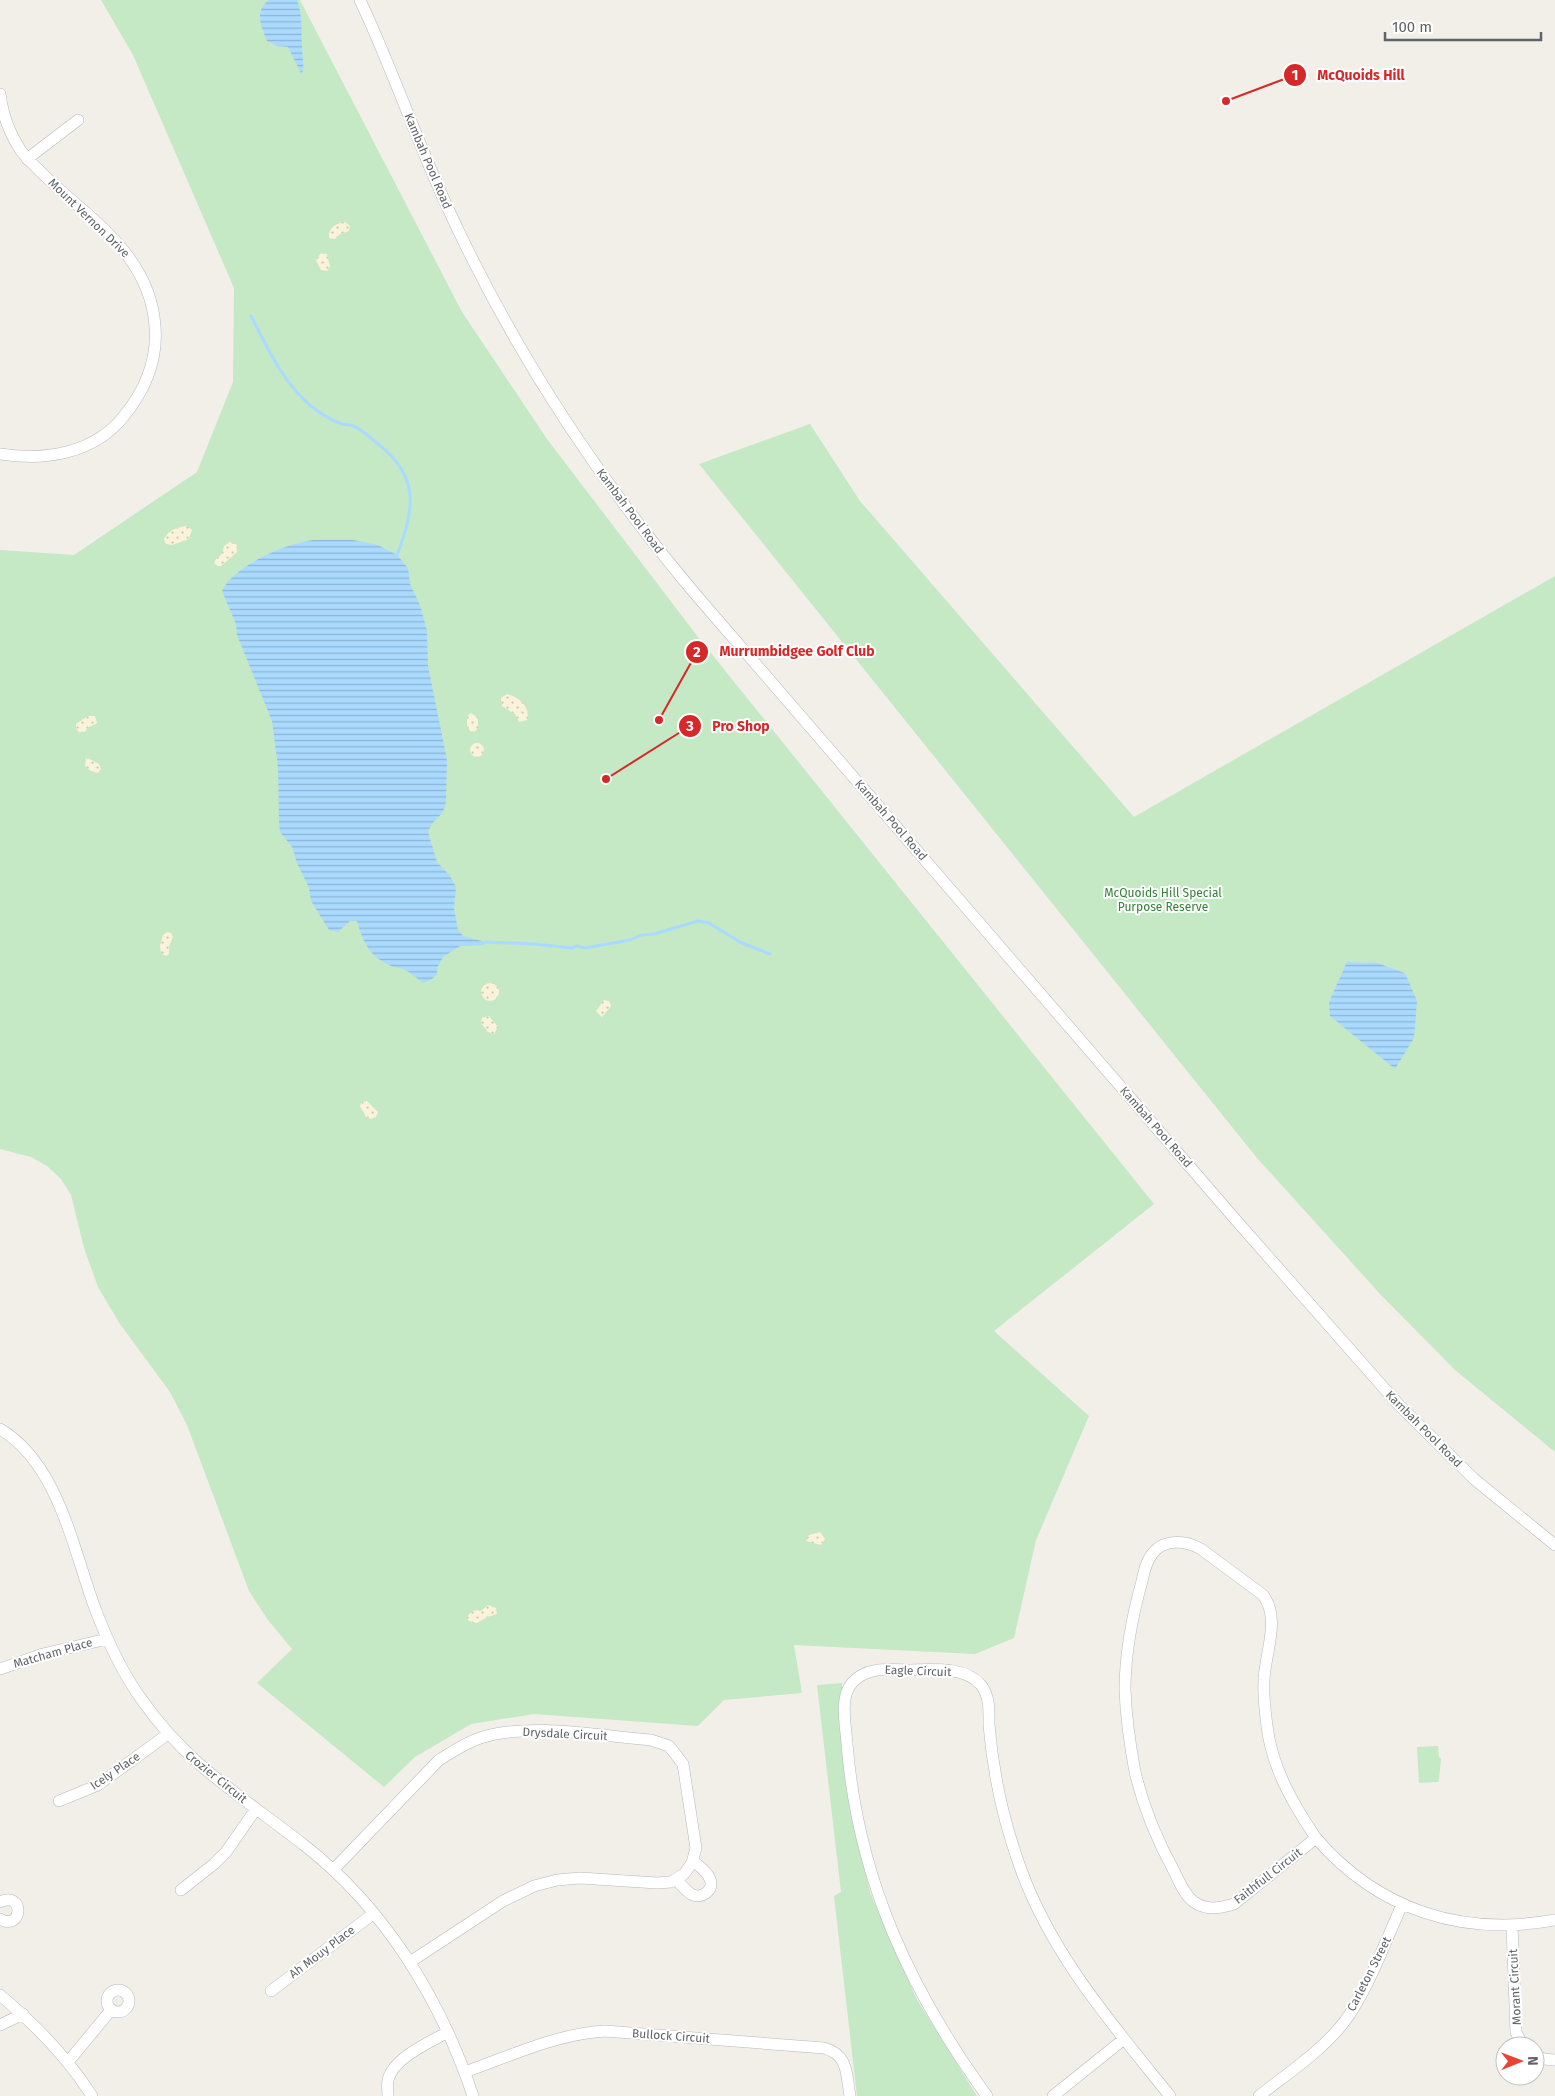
<svg xmlns="http://www.w3.org/2000/svg" width="1555" height="2096" font-family="'Fira Sans',sans-serif">
<defs>
<pattern id="sand-dots" width="8" height="8" patternUnits="userSpaceOnUse" patternTransform="scale(1.25)"><rect width="8" height="8" fill="#fbf3d9"/><path d="M2 2h.1M6 6h.1" fill="none" stroke="#cec8b4" stroke-width="1.8" stroke-linecap="round"/></pattern>
<pattern id="water-rules" width="6" height="5" patternUnits="userSpaceOnUse" patternTransform="scale(1.25)"><rect width="6" height="5" fill="#aadaff"/><path d="M0 2.5h6" fill="none" stroke="#8eb4d2"/></pattern>
</defs>
<rect width="100%" height="100%" fill="#f1efe8"/>
<path fill="#c5e8c5" d="M 101,0 L 300,0 L 462,312 L 547,439 L 698,637 L 1154,1204 L 994,1331 L 1089,1416 L 1036,1540 L 1014,1638 L 975,1654 L 794,1645 L 802,1693 L 724,1700 L 698,1726 L 534,1714 L 471,1724 L 415,1757 L 384,1787 L 257,1683 L 292,1649 L 268,1620 L 249,1591 L 187,1425 L 170,1392 L 120,1324 L 98,1287 L 84,1248 L 71,1195 L 61,1179 L 47,1166 L 31,1157 L 0,1149 L 0,550 L 74,555 L 197,472 L 233,382 L 234,288 L 133,55 Z
M 810,424 L 860,501 L 1134,817 L 1555,576 L 1555,1452 L 1455,1370 L 1381,1295 L 1257,1158 L 699,464 Z
M 842,1683 L 845,1780 L 870,1892 L 916,1998 L 977,2096 L 857,2096 L 834,1896 L 841,1892 L 817,1685 Z
M 1438,1746 L 1439,1757 L 1441,1759 L 1439,1779 L 1438,1782 L 1419,1783 L 1417,1747 Z"/>
<path fill="url(#sand-dots)" d="M 345,222 L 350,226 L 349,231 L 340,234 L 335,239 L 329,238 C 328,228 336,223 345,222 Z
M 321,253 L 327,254 L 330,267 L 327,271 L 321,270 L 316,260 Z
M 187,526 L 192,530 L 189,539 L 172,545 L 166,544 L 164,539 C 168,530 178,527 187,526 Z
M 230,542 L 237,545 L 237,552 L 221,566 L 218,566 L 214,563 L 216,559 L 222,554 L 224,546 Z
M 507,694 C 519,697 531,707 527,720 L 519,722 L 515,714 L 502,706 L 501,698 Z
M 471,713 L 478,718 L 478,729 L 474,732 L 470,731 L 467,725 L 467,716 Z
M 88,716 L 95,716 L 97,723 L 87,728 L 85,732 L 79,732 L 76,729 L 76,724 Z
M470 750a7 7 0 1 1 14 0a7 7 0 1 1-14 0Z
M 86,758 L 88,758 L 99,764 L 101,769 L 98,773 L 91,771 L 85,766 Z
M 167,932 L 171,933 L 173,937 L 169,946 L 169,954 L 166,956 L 161,953 L 160,946 L 163,935 Z
M481 992a9 9 0 1 1 18 0a9 9 0 1 1-18 0Z
M 604,1000 L 609,1001 L 611,1006 L 602,1017 L 596,1011 Z
M 489,1016 L 498,1027 L 494,1034 L 488,1032 L 481,1023 L 482,1018 Z
M 367,1101 L 378,1112 L 376,1117 L 371,1119 L 366,1117 L 360,1106 L 362,1102 Z
M 820,1532 L 825,1539 L 821,1545 L 806,1541 L 809,1535 Z
M 488,1605 L 496,1608 L 497,1614 L 487,1617 L 477,1623 L 469,1621 L 467,1618 C 470,1611 475,1609 481,1611 Z"/>
<path fill="url(#water-rules)" d="M 269,0 L 297,0 C 303,17 301,30 302,47 C 302,55 304,63 303,71 L 301,73 L 288,47 L 277,46 L 267,41 C 261,26 254,11 269,0 Z
M 313,540 L 353,540 L 378,545 L 397,555 L 408,568 L 410,584 L 420,605 L 427,631 L 428,666 L 447,760 L 446,802 L 443,812 L 431,825 L 428,832 L 437,862 L 450,876 L 456,887 L 454,908 L 458,930 L 463,936 L 485,942 L 484,945 L 460,946 L 443,957 L 437,968 L 437,974 L 432,979 L 423,983 C 417,979 413,974 407,971 C 401,967 395,968 389,965 C 368,955 363,941 357,921 L 350,921 L 338,932 L 329,930 L 311,901 L 309,888 L 297,863 L 292,847 L 280,832 L 279,823 L 278,767 L 272,721 L 237,635 L 236,624 L 222,591 C 233,566 287,543 313,540 Z
M 1347,962 L 1377,963 L 1405,973 L 1417,1001 L 1414,1038 L 1395,1069 L 1330,1016 L 1329,1002 Z"/>
<g fill="none" stroke-linecap="round" stroke-linejoin="round">
<path stroke="#aadaff" stroke-width="3" d="M 251,316 C 268,349 283,383 312,407 C 320,413 332,421 342,424 C 346,425 350,424 353,426 C 362,429 370,438 378,444 C 421,477 414,510 397,555
M 485,942 L 534,944 L 572,948 L 577,946 L 585,948 L 630,940 L 641,935 L 654,934 L 698,921 L 709,923 L 740,942 L 770,954"/>
<g stroke="#b5b8bc" stroke-width="12">
<path id="street" d="M 360,0 C 391,66 415,136 445,202 C 510,345 596,477 697,596 L 1235,1219 L 1398,1404 L 1474,1479 L 1555,1545
M 0,94 C 3,116 9,132 21,151 C 69,209 149,243 155,326 C 158,361 145,390 124,416 C 94,454 44,461 0,454
M 27,159 L 78,120
M 0,1429 C 59,1464 73,1550 96,1611 C 108,1642 122,1673 142,1700 C 188,1766 243,1797 304,1845 C 385,1908 441,2000 473,2096
M 0,1669 L 43,1654 L 107,1639
M 59,1801 L 98,1785 L 168,1734
M 1316,1838 C 1293,1804 1272,1768 1267,1726 C 1265,1711 1263,1696 1264,1680 C 1265,1653 1281,1619 1263,1595 L 1201,1549 C 1186,1541 1165,1538 1153,1553 C 1146,1561 1144,1572 1142,1581 C 1132,1617 1125,1653 1125,1690 C 1126,1717 1130,1745 1135,1772 C 1143,1806 1157,1840 1174,1871 C 1179,1881 1184,1895 1194,1902 C 1207,1911 1221,1908 1234,1904 L 1316,1838 C 1378,1910 1462,1937 1555,1920
M 333,1870 L 439,1760 C 452,1752 465,1743 480,1738 C 528,1722 600,1736 651,1740 L 669,1746 L 683,1764 L 696,1848 L 692,1863 L 684,1874 L 671,1882 L 657,1883 L 580,1878 L 557,1880 L 534,1886 L 503,1901 L 410,1962
M 676,1880 C 681,1884 685,1890 691,1894 C 701,1900 715,1890 710,1879 C 707,1871 699,1866 693,1861
M 181,1890 L 214,1864 L 226,1852 L 256,1809
M 0,1902 C 25,1890 23,1932 0,1919
M 1512,1926 L 1516,2032 L 1523,2046
M107 2001a11 11 0 1 1 22 0a11 11 0 1 1-22 0Z
M 271,1991 L 373,1914
M 0,1995 C 36,2025 67,2057 92,2096
M 0,2025 L 23,2014
M 1535,2055 L 1544,2059 L 1555,2060
M 68,2062 L 111,2010
M 465,2072 C 510,2056 556,2034 605,2031 L 824,2048 C 849,2055 846,2074 850,2096
M 388,2096 C 388,2091 387,2085 388,2080 C 393,2058 430,2042 448,2032
M 987,2096 C 909,1989 858,1878 847,1744 C 846,1726 839,1698 852,1683 C 866,1667 887,1669 906,1670 C 929,1670 964,1665 981,1685 C 990,1696 989,1712 989,1725 C 993,1773 1003,1819 1019,1864 C 1050,1953 1112,2024 1170,2096
M 1053,2096 L 1124,2039
M 1259,2096 C 1288,2073 1322,2051 1345,2021 C 1369,1988 1385,1942 1402,1905"/>
</g>
<use href="#street" stroke="#fff" stroke-width="11"/>
</g>
<g text-anchor="middle" dominant-baseline="central" stroke-width="4" stroke-linejoin="round" paint-order="stroke">
<g font-size="12" fill="#5f6368" stroke="#fff">
<text transform="translate(428 161) rotate(67)">Kambah Pool Road</text>
<text transform="translate(89 218) rotate(44)">Mount Vernon Drive</text>
<text transform="translate(630 511) rotate(53)">Kambah Pool Road</text>
<text transform="translate(891 820) rotate(49)">Kambah Pool Road</text>
<text transform="translate(1156 1127) rotate(49)">Kambah Pool Road</text>
<text transform="translate(1424 1429) rotate(45)">Kambah Pool Road</text>
<text transform="translate(53 1653) rotate(-16)">Matcham Place</text>
<text transform="translate(918 1671) rotate(2)">Eagle Circuit</text>
<text transform="translate(565 1734) rotate(3)">Drysdale Circuit</text>
<text transform="translate(115 1771) rotate(-34)">Icely Place</text>
<text transform="translate(216 1777) rotate(39)">Crozier Circuit</text>
<text transform="translate(1268 1876) rotate(-38)">Faithfull Circuit</text>
<text transform="translate(322 1952) rotate(-37)">Ah Mouy Place</text>
<text transform="translate(1369 1974) rotate(-63)">Carleton Street</text>
<text transform="translate(1515 1987) rotate(-93)">Morant Circuit</text>
<text transform="translate(671 2036) rotate(4)">Bullock Circuit</text>
</g>
<g font-size="12" fill="#348238" stroke="#fff">
<text x="1163" y="893">McQuoids Hill Special<tspan x="1163" dy="14">Purpose Reserve</tspan></text>
</g>
</g>
<path fill="none" stroke="#d62828" stroke-width="2" d="M1226 101L1295 75M659 720L697 652M606 779L690 726"/>
<g fill="#d62828" stroke="#fff" stroke-width="2">
<circle cx="1226" cy="101" r="5"/>
<circle cx="659" cy="720" r="5"/>
<circle cx="606" cy="779" r="5"/>
<circle cx="1295" cy="75" r="12"/>
<circle cx="697" cy="652" r="12"/>
<circle cx="690" cy="726" r="12"/>
</g>
<g font-size="15" text-anchor="middle" font-weight="bold" fill="#fff">
<text x="1295" y="80">1</text>
<text x="697" y="657">2</text>
<text x="690" y="731">3</text>
</g>
<g font-size="14" text-anchor="middle" font-weight="bold" fill="#d62828" stroke="#fff" stroke-width="4" stroke-linejoin="round" paint-order="stroke">
<text x="1361" y="80">McQuoids Hill</text>
<text x="797" y="656">Murrumbidgee Golf Club</text>
<text x="741" y="731">Pro Shop</text>
</g>
<g transform="translate(1520 2061) rotate(89)"><circle r="24" fill="#ffffff" stroke="#bfc1c3"/>
<path d="M0-4L9 19L0 12L-9 19Z" fill="#ea4335"/>
<text y="-8" font-size="14" font-weight="bold" text-anchor="middle" fill="#5f6368">N</text>
</g>
<path d="M1385 32v8h156v-8" fill="none" stroke="#5f6368" stroke-width="2.5"/>
<text x="1392" y="32" font-size="15" fill="#5f6368" stroke="#ffffff" stroke-width="4" paint-order="stroke">100 m</text>
</svg>
